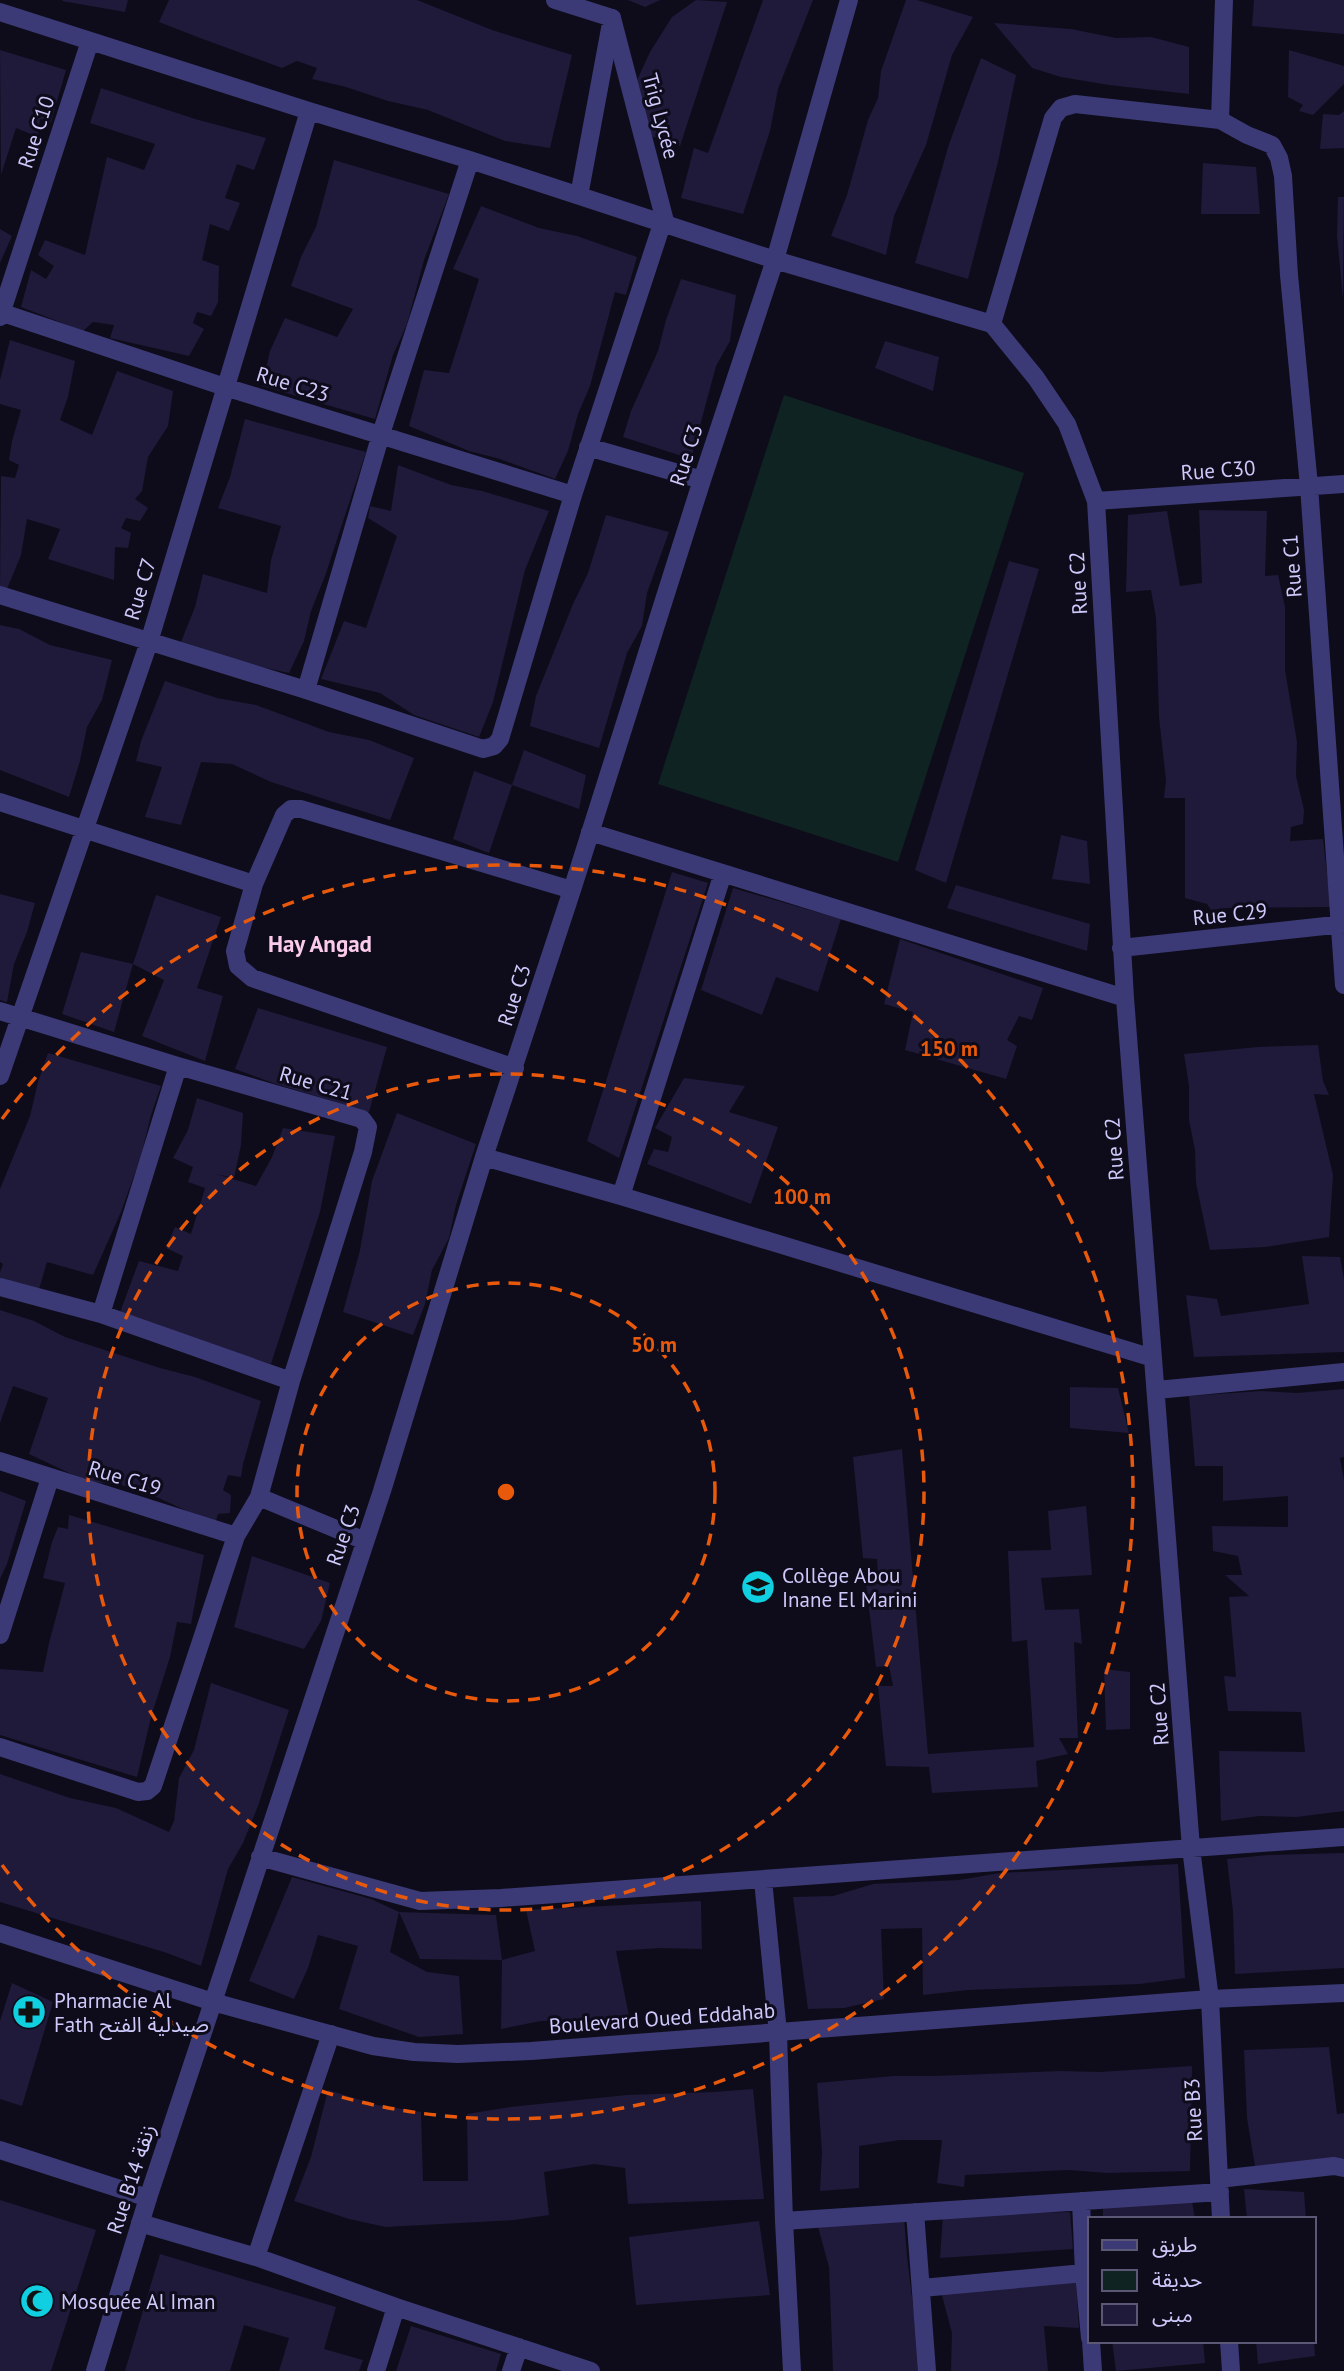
<svg xmlns="http://www.w3.org/2000/svg" width="1344" height="2371" font-family="'PT Sans','Noto Sans Arabic',sans-serif">
<rect width="100%" height="100%" fill="#0e0c1a"/>
<path fill="#0f2322" d="M 784,395 L 1024,473 L 898,862 L 658,784 Z"/>
<path fill="#1f193a" d="M 128,0 L 125,12 L 62,1 L 63,0 Z
M 169,0 L 417,0 L 492,30 L 572,55 L 550,148 L 505,141 L 428,110 L 388,101 L 346,87 L 312,79 L 317,68 L 297,61 L 282,68 L 200,38 L 159,22 Z
M 628,0 L 660,0 L 645,7 Z
M 696,0 L 727,2 L 680,146 L 645,134 L 633,89 L 650,52 L 672,17 Z
M 763,0 L 813,0 L 778,89 L 770,131 L 743,214 L 681,198 L 694,148 L 708,153 Z
M 906,0 L 917,0 L 973,17 L 952,55 L 926,145 L 894,216 L 886,255 L 831,236 L 847,195 L 868,120 L 878,98 L 881,71 Z
M 1254,0 L 1344,0 L 1344,34 L 1252,26 Z
M 994,23 L 1071,29 L 1116,38 L 1151,37 L 1189,47 L 1189,94 L 1109,85 L 1061,77 L 1032,68 Z
M 0,50 L 66,70 L 51,122 L 40,119 L 38,137 L 16,128 L 1,175 Z
M 1289,50 L 1344,66 L 1344,84 L 1313,115 L 1299,111 L 1303,105 L 1288,97 Z
M 981,58 L 1016,75 L 998,162 L 968,279 L 915,263 L 949,144 Z
M 101,88 L 195,119 L 266,138 L 254,170 L 237,164 L 225,198 L 240,203 L 229,231 L 210,224 L 202,260 L 219,266 L 218,302 L 211,316 L 197,312 L 193,323 L 204,329 L 189,356 L 110,338 L 114,325 L 93,322 L 83,331 L 21,307 L 31,270 L 46,279 L 54,266 L 38,255 L 45,240 L 85,255 L 107,157 L 144,170 L 155,144 L 90,123 Z
M 1344,111 L 1344,148 L 1320,149 L 1323,114 L 1339,115 Z
M 334,160 L 449,194 L 424,260 L 407,324 L 393,355 L 375,419 L 262,386 L 270,351 L 285,318 L 337,337 L 353,309 L 291,286 L 301,257 L 316,227 Z
M 1203,163 L 1256,167 L 1260,214 L 1201,214 Z
M 1338,197 L 1344,197 L 1343,299 L 1337,236 Z
M 481,206 L 539,228 L 577,236 L 637,257 L 626,295 L 615,292 L 590,386 L 578,414 L 568,451 L 555,479 L 500,459 L 469,451 L 409,426 L 424,370 L 449,373 L 479,279 L 453,269 Z
M 0,229 L 12,236 L 0,263 Z
M 681,279 L 736,295 L 730,341 L 716,366 L 691,459 L 623,437 L 631,411 L 658,351 L 666,320 Z
M 10,340 L 75,361 L 68,397 L 60,420 L 92,435 L 117,371 L 173,391 L 168,426 L 148,457 L 142,491 L 135,499 L 148,508 L 140,521 L 126,518 L 121,528 L 131,533 L 128,548 L 115,547 L 114,580 L 48,559 L 60,529 L 27,519 L 21,555 L 7,589 L 0,587 L 1,476 L 15,478 L 19,465 L 9,460 L 12,441 L 21,410 L 0,404 L 0,380 Z
M 885,341 L 939,357 L 933,391 L 875,368 Z
M 245,419 L 366,452 L 325,576 L 311,611 L 304,641 L 289,673 L 247,664 L 181,642 L 195,607 L 203,574 L 267,593 L 271,560 L 281,526 L 218,508 L 230,477 Z
M 398,465 L 451,485 L 482,491 L 549,511 L 525,570 L 493,702 L 479,737 L 414,715 L 380,693 L 321,679 L 344,621 L 366,628 L 397,536 L 368,518 L 370,506 L 391,511 Z
M 1199,510 L 1267,511 L 1265,576 L 1278,575 L 1285,607 L 1285,670 L 1297,742 L 1296,776 L 1304,810 L 1303,824 L 1291,827 L 1290,841 L 1323,839 L 1331,907 L 1225,908 L 1211,910 L 1207,904 L 1185,898 L 1185,798 L 1164,798 L 1166,781 L 1159,717 L 1156,618 L 1151,590 L 1126,592 L 1128,515 L 1167,511 L 1180,586 L 1202,583 Z
M 606,515 L 669,532 L 647,593 L 642,626 L 627,653 L 599,748 L 530,726 L 536,696 L 573,604 L 588,573 Z
M 1009,561 L 1039,569 L 946,883 L 915,870 Z
M 0,625 L 19,629 L 50,645 L 112,660 L 102,700 L 87,727 L 80,761 L 69,797 L 0,770 Z
M 165,681 L 217,698 L 256,705 L 329,732 L 369,740 L 414,758 L 390,820 L 271,782 L 232,764 L 201,762 L 181,825 L 145,817 L 162,767 L 136,761 L 141,741 Z
M 524,750 L 586,775 L 579,809 L 512,785 Z
M 474,771 L 512,785 L 489,853 L 453,839 Z
M 1061,835 L 1087,841 L 1090,884 L 1052,879 Z
M 672,872 L 708,883 L 619,1158 L 587,1141 Z
M 956,885 L 1090,924 L 1087,951 L 947,908 Z
M 733,888 L 841,919 L 818,992 L 776,977 L 762,1015 L 701,990 Z
M 0,894 L 35,903 L 27,932 L 14,964 L 7,1002 L 0,1000 Z
M 156,895 L 221,917 L 197,988 L 223,996 L 205,1061 L 142,1036 L 164,980 L 133,964 L 114,1032 L 62,1014 L 81,952 L 133,964 Z
M 900,939 L 1043,988 L 1032,1020 L 1019,1016 L 1007,1040 L 1017,1046 L 1006,1079 L 905,1050 L 913,1012 L 884,1004 Z
M 258,1008 L 387,1047 L 369,1112 L 273,1083 L 235,1069 Z
M 1318,1045 L 1323,1081 L 1329,1095 L 1314,1094 L 1333,1175 L 1329,1237 L 1265,1247 L 1210,1250 L 1196,1183 L 1195,1150 L 1189,1120 L 1189,1086 L 1184,1054 L 1258,1047 Z
M 48,1053 L 161,1086 L 151,1115 L 141,1156 L 121,1212 L 93,1275 L 47,1262 L 38,1293 L 0,1279 L 0,1272 L 3,1264 L 0,1262 L 0,1189 L 30,1116 L 38,1082 Z
M 684,1078 L 745,1086 L 729,1112 L 778,1127 L 751,1204 L 647,1164 L 654,1149 L 668,1152 L 672,1137 L 655,1128 Z
M 197,1098 L 243,1113 L 241,1145 L 234,1178 L 216,1174 L 256,1186 L 272,1157 L 283,1128 L 335,1136 L 320,1212 L 271,1364 L 178,1336 L 119,1315 L 139,1261 L 178,1271 L 183,1256 L 166,1248 L 175,1227 L 191,1234 L 205,1188 L 188,1182 L 193,1167 L 173,1158 L 188,1130 Z
M 397,1113 L 476,1144 L 456,1205 L 449,1238 L 432,1270 L 425,1304 L 413,1335 L 343,1312 L 360,1250 L 372,1181 Z
M 1302,1256 L 1340,1257 L 1344,1279 L 1344,1352 L 1194,1357 L 1186,1295 L 1217,1299 L 1221,1316 L 1309,1304 Z
M 0,1310 L 34,1321 L 65,1337 L 160,1368 L 195,1377 L 261,1401 L 243,1464 L 241,1477 L 228,1475 L 223,1490 L 231,1495 L 230,1513 L 218,1514 L 215,1524 L 150,1494 L 121,1485 L 86,1481 L 29,1454 L 48,1398 L 13,1386 L 0,1423 Z
M 1070,1387 L 1118,1388 L 1129,1433 L 1070,1428 Z
M 1344,1389 L 1344,1457 L 1340,1458 L 1344,1480 L 1344,1811 L 1296,1817 L 1259,1816 L 1221,1821 L 1219,1751 L 1305,1752 L 1301,1712 L 1228,1711 L 1224,1676 L 1236,1677 L 1229,1597 L 1249,1596 L 1225,1575 L 1242,1575 L 1238,1556 L 1213,1551 L 1212,1526 L 1288,1527 L 1288,1496 L 1223,1501 L 1223,1466 L 1195,1466 L 1189,1396 L 1261,1391 L 1297,1393 Z
M 902,1449 L 928,1754 L 1034,1747 L 1027,1640 L 1012,1642 L 1008,1551 L 1051,1550 L 1048,1511 L 1086,1506 L 1092,1575 L 1041,1578 L 1045,1610 L 1079,1609 L 1082,1644 L 1074,1642 L 1078,1738 L 1059,1738 L 1068,1754 L 1036,1761 L 1038,1787 L 932,1793 L 929,1767 L 886,1766 L 878,1686 L 893,1686 L 889,1666 L 876,1667 L 865,1574 L 878,1575 L 877,1559 L 863,1558 L 853,1457 Z
M 0,1491 L 26,1501 L 7,1564 L 0,1579 Z
M 69,1515 L 204,1555 L 191,1624 L 177,1622 L 170,1657 L 151,1717 L 137,1777 L 0,1735 L 0,1669 L 43,1672 L 49,1643 L 65,1583 L 43,1578 L 52,1542 L 58,1527 L 68,1529 Z
M 252,1556 L 330,1583 L 321,1621 L 304,1649 L 234,1627 Z
M 1104,1669 L 1130,1672 L 1130,1729 L 1106,1730 Z
M 211,1683 L 289,1710 L 258,1806 L 243,1843 L 228,1869 L 201,1966 L 167,1953 L 0,1902 L 0,1774 L 70,1798 L 116,1808 L 169,1832 L 174,1821 L 179,1778 L 194,1750 Z
M 1344,1853 L 1344,1968 L 1235,1974 L 1233,1912 L 1227,1859 L 1268,1855 Z
M 1178,1864 L 1185,1978 L 1140,1984 L 968,1990 L 923,1995 L 922,1928 L 881,1929 L 884,1999 L 844,2008 L 808,2009 L 793,1897 L 833,1896 L 873,1884 L 959,1880 L 1000,1873 Z
M 292,1877 L 371,1899 L 399,1912 L 390,1952 L 427,1972 L 459,1976 L 463,2034 L 419,2037 L 339,2009 L 358,1946 L 318,1935 L 308,1968 L 294,1999 L 249,1981 Z
M 701,1901 L 702,1949 L 660,1948 L 616,1951 L 630,2021 L 588,2019 L 541,2021 L 501,2029 L 502,1960 L 535,1951 L 526,1910 Z
M 399,1912 L 496,1915 L 502,1960 L 420,1959 Z
M 12,1983 L 53,2002 L 22,2106 L 0,2099 L 0,2021 Z
M 1329,2047 L 1337,2114 L 1344,2113 L 1344,2158 L 1306,2164 L 1255,2166 L 1247,2118 L 1244,2050 Z
M 1192,2066 L 1190,2171 L 1107,2173 L 1068,2170 L 965,2175 L 964,2187 L 937,2183 L 942,2140 L 900,2140 L 859,2146 L 859,2188 L 820,2191 L 822,2152 L 817,2083 L 893,2076 L 935,2076 L 1060,2071 L 1100,2072 Z
M 753,2089 L 764,2199 L 628,2204 L 625,2168 L 594,2164 L 544,2172 L 549,2215 L 514,2220 L 386,2227 L 349,2219 L 294,2201 L 311,2157 L 328,2090 L 377,2105 L 421,2112 L 423,2181 L 468,2181 L 467,2114 L 510,2107 L 627,2095 L 714,2092 Z
M 1244,2189 L 1304,2192 L 1306,2219 L 1247,2219 Z
M 0,2200 L 96,2230 L 51,2371 L 0,2371 Z
M 1192,2201 L 1195,2219 L 1103,2219 L 1103,2202 Z
M 1070,2212 L 1073,2249 L 940,2258 L 943,2215 Z
M 904,2217 L 907,2257 L 921,2371 L 833,2371 L 829,2267 L 817,2223 Z
M 759,2221 L 770,2295 L 636,2305 L 629,2237 Z
M 160,2254 L 336,2307 L 324,2349 L 363,2360 L 359,2371 L 279,2371 L 289,2338 L 244,2325 L 230,2371 L 125,2371 Z
M 1076,2282 L 1079,2328 L 1044,2326 L 1048,2371 L 951,2371 L 952,2333 L 941,2292 Z
M 411,2326 L 501,2354 L 496,2371 L 396,2371 Z
M 1112,2341 L 1203,2341 L 1205,2363 L 1116,2371 Z
M 1256,2341 L 1314,2341 L 1315,2356 L 1258,2364 Z"/>
<g fill="none" stroke-linecap="round" stroke-linejoin="round">
<path stroke="#3b3a76" stroke-width="18" d="M 612,18 L 666,225"/>
<path stroke="#3b3a76" stroke-width="18" d="M 555,0 L 612,18 L 579,196
M 0,12 L 309,111 L 470,160 L 775,260 L 992,324
M 1220,120 L 1224,0
M 0,312 L 225,387 L 573,495
M 0,317 L 90,41
M 992,324 L 1036,378 L 1067,424 L 1096,501 L 1125,998 L 1191,1848 L 1210,1999 L 1221,2219
M 992,324 L 1053,118 L 1061,108 L 1075,104 L 1220,120 L 1247,135 L 1272,145 L 1279,158 L 1283,176 L 1289,275 L 1309,486 L 1344,985
M 588,447 L 702,480
M 1096,501 L 1344,484
M 0,595 L 306,690 L 483,749 L 494,746 L 500,739 L 573,495 L 662,224
M 306,690 L 381,434 L 470,160
M 0,802 L 254,884
M 590,832 L 1125,998
M 1121,948 L 1344,924
M 0,1011 L 178,1066 L 362,1119 L 368,1127 L 363,1152 L 291,1381 L 259,1497 L 236,1536 L 153,1786 L 147,1791 L 138,1792 L 0,1747
M 515,1068 L 252,978 L 238,966 L 235,951 L 254,884 L 284,815 L 291,809 L 301,809 L 572,890
M 0,1076 L 149,642 L 309,111
M 484,1157 L 621,1196 L 1153,1358
M 621,1196 L 723,873
M 0,1287 L 101,1314 L 291,1381
M 101,1314 L 178,1066
M 1157,1390 L 1344,1372
M 0,1461 L 236,1536
M 259,1497 L 365,1541
M 0,1635 L 50,1478
M 260,1857 L 420,1901 L 501,1898 L 1344,1837
M 763,1880 L 778,2033 L 784,2221 L 792,2371
M 213,2002 L 382,1491 L 484,1157 L 572,890 L 702,480 L 775,260 L 849,0
M 0,2150 L 148,2198
M 1219,2179 L 1334,2166 L 1344,2168
M 1081,2201 L 1084,2273 L 1090,2338
M 915,2212 L 927,2371
M 784,2221 L 1220,2192
M 140,2223 L 256,2257 L 396,2307 L 591,2371
M 256,2257 L 331,2034
M 922,2288 L 1084,2273
M 1091,2341 L 1093,2371
M 1229,2341 L 1231,2371
M 376,2371 L 396,2307
M 511,2371 L 519,2347"/>
<path stroke="#3b3a76" stroke-width="18" d="M 0,1933 L 213,2002 L 373,2046 L 414,2052 L 458,2054 L 531,2051 L 1210,1999 L 1344,1993
M 95,2371 L 148,2198 L 213,2002"/>
</g>
<g fill="none" stroke="#e8590c" stroke-width="3.5" stroke-dasharray="12 9">
<circle cx="506" cy="1492" r="209"/>
<circle cx="506" cy="1492" r="418"/>
<path d="M2 1119A627 627 0 1 1 2 1865"/>
</g>
<defs>
<g id="school-disc" transform="scale(1.75)"><circle r="9.5" fill="#10cfe0" stroke="#0e0c1a"/><path d="M0-5L7-2L0 1L-7-2ZM-4 1L0 2.5L4 1V4Q0 6-4 4Z" fill="#111"/></g>
<g id="pharmacy-disc" transform="scale(1.75)"><circle r="9.5" fill="#10cfe0" stroke="#0e0c1a"/><path d="M-2-6h4v4h4v4h-4v4h-4v-4h-4v-4h4Z" fill="#111"/></g>
<g id="mosque-disc" transform="scale(1.75)"><circle r="9.5" fill="#10cfe0" stroke="#0e0c1a"/><path d="M3.5-4.9A6 6 0 1 0 3.5 4.9A5 5 0 1 1 3.5-4.9Z" fill="#111"/></g>
</defs>
<g fill-rule="evenodd">
<use href="#school-disc" x="758" y="1587"/>
<use href="#pharmacy-disc" x="29" y="2012"/>
<use href="#mosque-disc" x="37" y="2301"/>
</g>
<g text-anchor="middle" dominant-baseline="central" stroke-width="6" stroke-linejoin="round" paint-order="stroke">
<g font-size="21" fill="#cdc9fb" stroke="#0e0c1a">
<text transform="translate(661 116) rotate(75)">Trig Lycée</text>
<text transform="translate(36 132) rotate(-72)">Rue C10</text>
<text transform="translate(293 384) rotate(17)">Rue C23</text>
<text transform="translate(686 455) rotate(-72)">Rue C3</text>
<text transform="translate(1218 470) rotate(-4)">Rue C30</text>
<text transform="translate(1292 566) rotate(-94)">Rue C1</text>
<text transform="translate(1078 583) rotate(-93)">Rue C2</text>
<text transform="translate(140 589) rotate(-73)">Rue C7</text>
<text transform="translate(1230 914) rotate(-6)">Rue C29</text>
<text transform="translate(514 995) rotate(-72)">Rue C3</text>
<text transform="translate(316 1083) rotate(16)">Rue C21</text>
<text transform="translate(1114 1149) rotate(-94)">Rue C2</text>
<text transform="translate(125 1478) rotate(17)">Rue C19</text>
<text transform="translate(343 1535) rotate(-71)">Rue C3</text>
<text transform="translate(1159 1714) rotate(-94)">Rue C2</text>
<text transform="translate(662 2018) rotate(-4)">Boulevard Oued Eddahab</text>
<text transform="translate(1193 2110) rotate(-93)">Rue B3</text>
<text transform="translate(131 2179) rotate(-72)">Rue B14 زنقة</text>
</g>
<g font-size="21" fill="#cdc9fb" stroke="#0e0c1a" text-anchor="start">
<text x="782" y="1575">Collège Abou<tspan x="782" dy="24">Inane El Marini</tspan></text>
<text x="54" y="2000">Pharmacie Al<tspan x="54" dy="24">Fath صيدلية الفتح</tspan></text>
<text x="61" y="2301">Mosquée Al Iman</text>
</g>
<g font-size="23" font-weight="bold" fill="#fbcbeb" stroke="#0e0c1a">
<text x="320" y="943">Hay Angad</text>
</g>
</g>
<circle cx="506" cy="1492" r="10" fill="#e8590c" stroke="#0e0c1a" stroke-width="3.5"/>
<g font-size="21" text-anchor="middle" font-weight="bold" fill="#e8590c" stroke="#0e0c1a" stroke-width="6" stroke-linejoin="round" paint-order="stroke">
<text x="949" y="1056">150 m</text>
<text x="802" y="1204">100 m</text>
<text x="654" y="1352">50 m</text>
</g>
<rect x="1088" y="2217" width="228" height="126" fill="#0e0c1a" stroke="#5a5874" stroke-width="2"/>
<rect x="1102" y="2240" width="35" height="10" fill="#3b3a76" stroke="#5a5874" stroke-width="2"/>
<text x="1152" y="2252" font-size="21" fill="#cdc9fb">طريق</text>
<rect x="1102" y="2270" width="35" height="21" fill="#0f2322" stroke="#5a5874" stroke-width="2"/>
<text x="1152" y="2287" font-size="21" fill="#cdc9fb">حديقة</text>
<rect x="1102" y="2304" width="35" height="21" fill="#1f193a" stroke="#5a5874" stroke-width="2"/>
<text x="1152" y="2322" font-size="21" fill="#cdc9fb">مبنى</text>
</svg>
